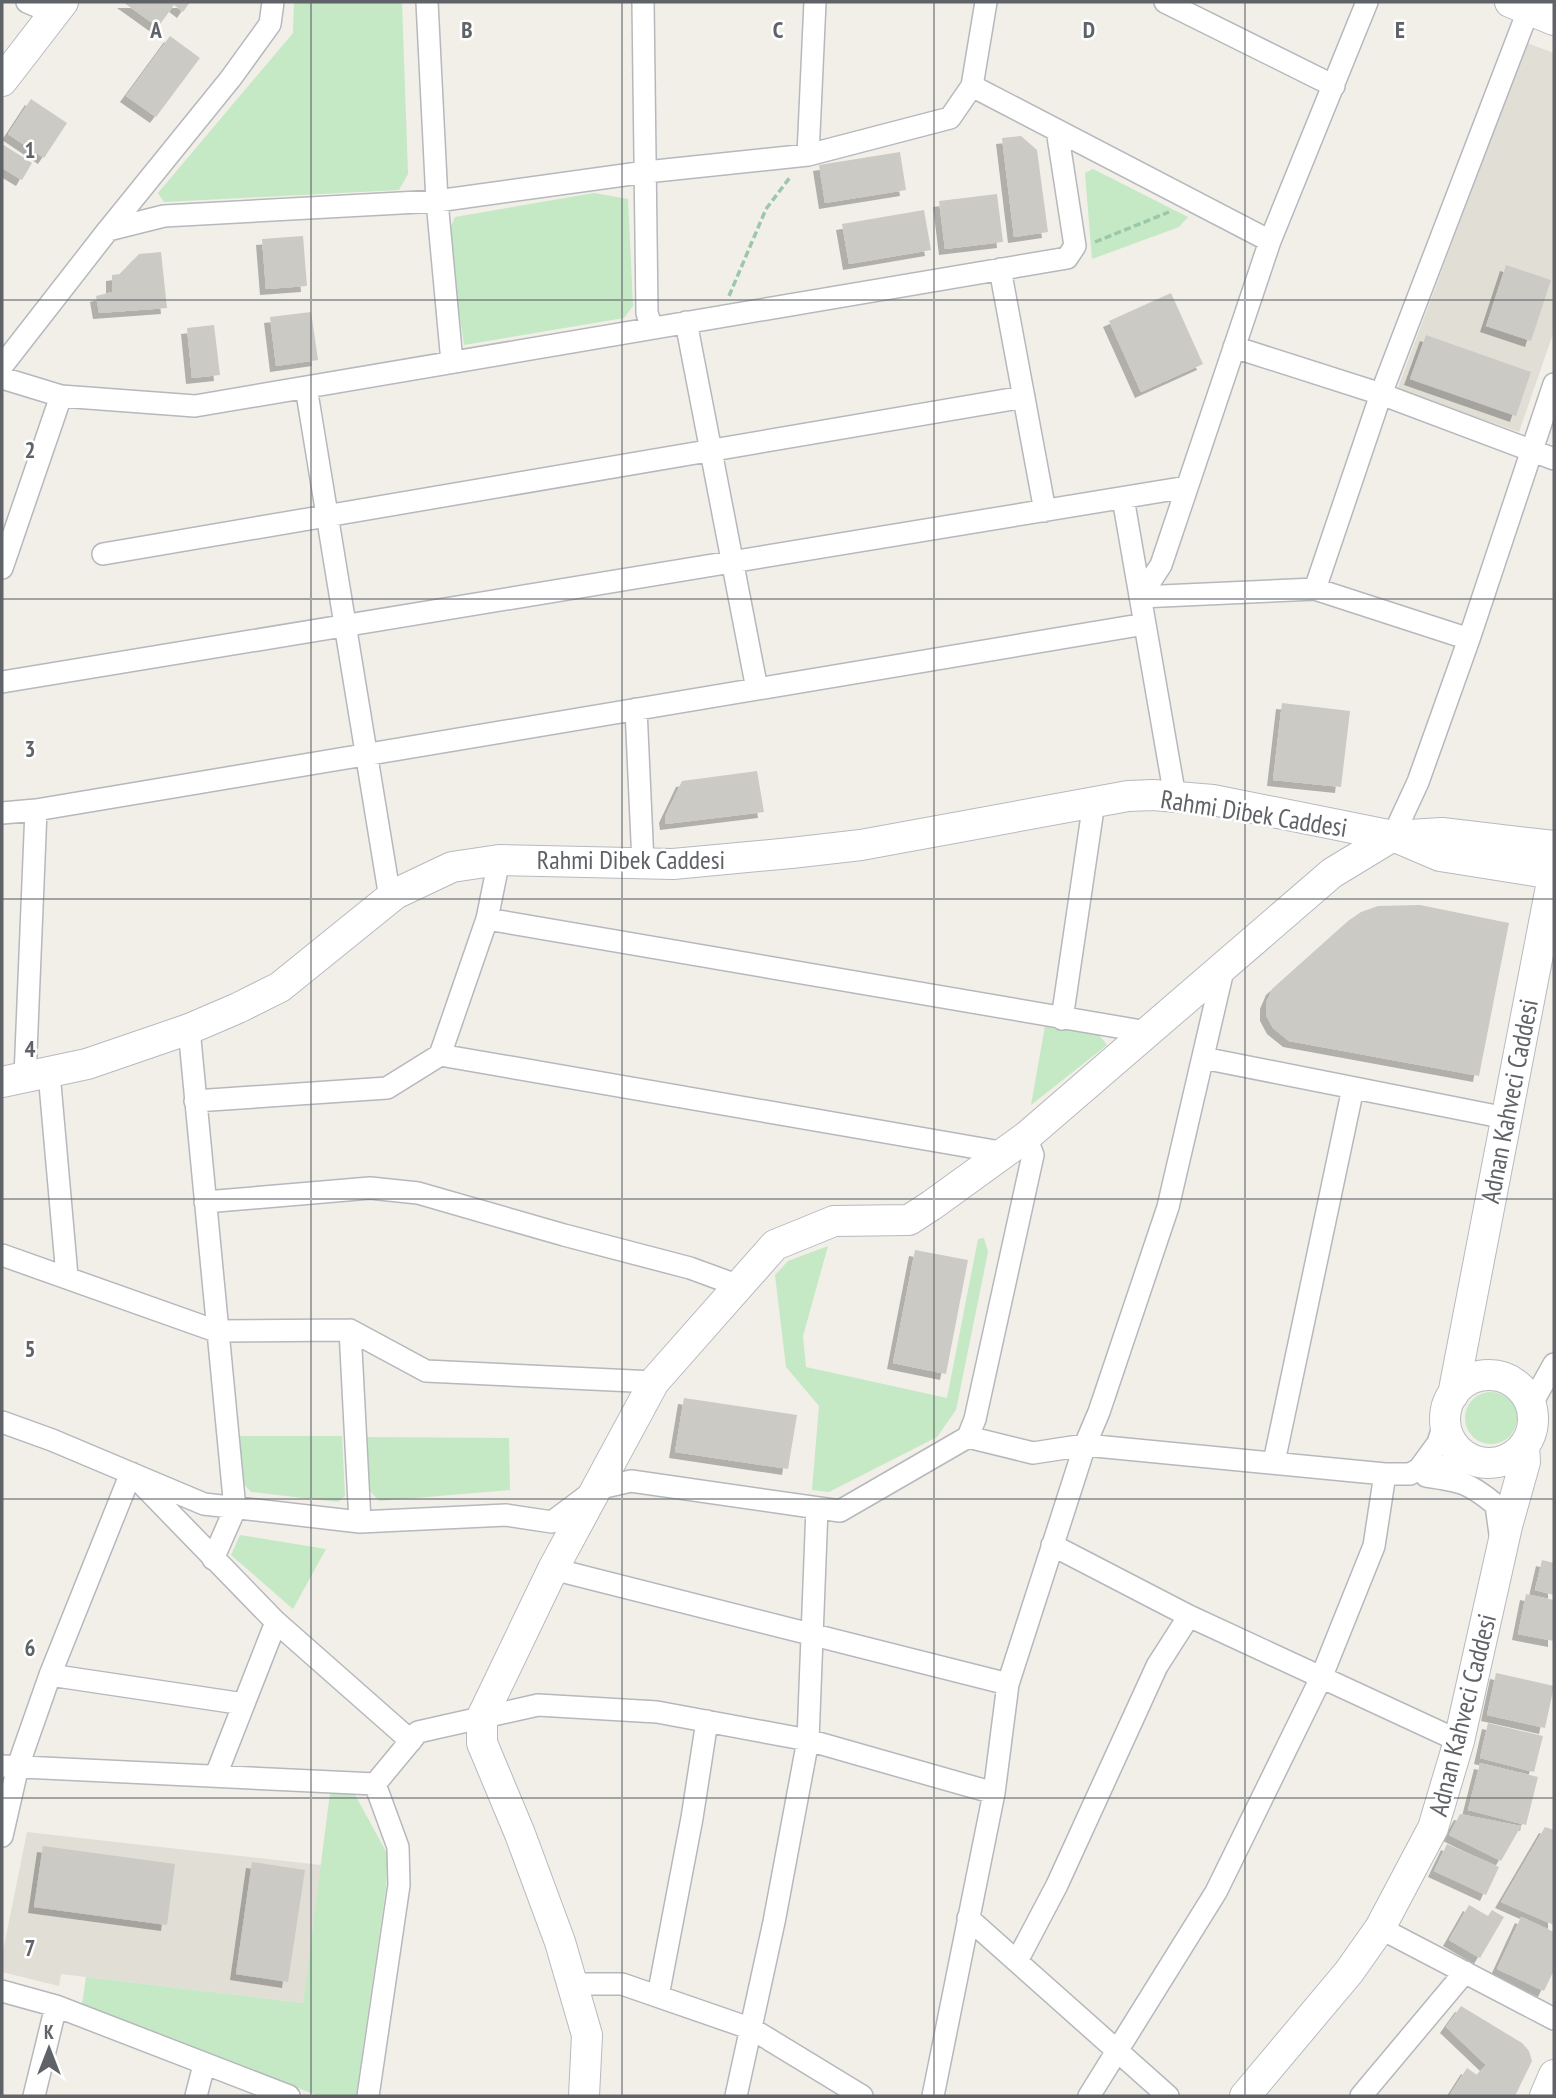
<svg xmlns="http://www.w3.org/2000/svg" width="1556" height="2098" font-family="'PT Sans Narrow',sans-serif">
<defs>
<filter id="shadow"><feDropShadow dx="-6" dy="6" stdDeviation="0" flood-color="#0004"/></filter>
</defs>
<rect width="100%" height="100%" fill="#f1efe8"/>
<path fill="#e1ded6" d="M 1527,43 L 1554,53 L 1554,331 L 1519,432 L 1397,390 Z
M 27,1832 L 321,1865 L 303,2003 L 61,1974 L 59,1986 L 2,1972 L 2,1956 Z"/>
<path fill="#c5e8c5" d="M 294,2 L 402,2 L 408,174 L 399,190 L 164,202 L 158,193 L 293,33 Z
M 1093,169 L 1188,217 L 1179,227 L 1092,259 L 1085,173 Z
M 594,193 L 628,199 L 633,306 L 624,318 L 464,345 L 447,235 L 455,217 Z
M 1045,1026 L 1099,1035 L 1107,1045 L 1031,1105 Z
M 984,1238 L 988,1252 L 956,1410 L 937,1437 L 829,1492 L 812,1490 L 819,1406 L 786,1367 L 775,1275 L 788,1261 L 828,1246 L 803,1336 L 806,1367 L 947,1398 L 978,1239 Z
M1465 1418a26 26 0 1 1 52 0a26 26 0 1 1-52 0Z
M 239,1436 L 342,1436 L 345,1496 L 338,1502 L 251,1492 L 242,1482 Z
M 367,1437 L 509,1438 L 510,1490 L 379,1501 L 370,1491 Z
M 240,1535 L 326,1549 L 293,1609 L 231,1555 Z
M 330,1793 L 354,1793 L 388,1855 L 386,1888 L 356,2096 L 319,2096 L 82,2005 L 86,1977 L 303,2003 Z"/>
<path fill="#cccac5" filter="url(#shadow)" d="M 123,2 L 190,2 L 183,12 L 174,5 L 158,27 Z
M 170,36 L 200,58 L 156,117 L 126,96 Z
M 31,99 L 67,123 L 44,158 L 8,134 Z
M 1021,136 L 1037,150 L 1048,232 L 1014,237 L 1002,138 Z
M 2,144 L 32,163 L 22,180 L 2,168 Z
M 900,152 L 906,190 L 825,203 L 819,165 Z
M 997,194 L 1003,242 L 945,249 L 939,201 Z
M 924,210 L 931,250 L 849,264 L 842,224 Z
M 303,236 L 307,286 L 266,289 L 262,239 Z
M 161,252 L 167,308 L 99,313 L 96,296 L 112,292 L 112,275 L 120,274 L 139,254 Z
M 1506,265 L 1551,280 L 1531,341 L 1486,326 Z
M 1171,293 L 1203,364 L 1141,392 L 1109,321 Z
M 311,312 L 318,360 L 276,366 L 270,317 Z
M 214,325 L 220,375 L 192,378 L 187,328 Z
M 1426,335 L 1531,372 L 1516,416 L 1410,379 Z
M 1282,703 L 1350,711 L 1341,787 L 1273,780 Z
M 757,771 L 764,812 L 666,824 L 665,817 L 682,781 Z
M 1420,905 L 1509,923 L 1479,1076 L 1289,1041 L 1273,1028 L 1266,1015 L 1266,1003 L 1272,989 L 1348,921 L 1361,912 L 1378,906 Z
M 915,1250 L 968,1260 L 946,1374 L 893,1363 Z
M 684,1398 L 797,1415 L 788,1469 L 675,1452 Z
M 1542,1560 L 1554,1563 L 1554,1595 L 1535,1590 Z
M 1526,1594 L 1554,1600 L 1554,1641 L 1518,1634 Z
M 1496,1673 L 1554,1686 L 1545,1728 L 1487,1715 Z
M 1488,1723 L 1543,1736 L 1534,1772 L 1480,1758 Z
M 1480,1763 L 1538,1777 L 1526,1825 L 1468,1810 Z
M 1460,1814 L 1521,1826 L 1501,1861 L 1449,1835 Z
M 1545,1827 L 1554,1830 L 1554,1925 L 1501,1902 Z
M 1447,1844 L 1499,1867 L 1486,1895 L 1434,1871 Z
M 43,1846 L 175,1864 L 167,1925 L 34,1907 Z
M 252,1862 L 305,1870 L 288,1982 L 236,1974 Z
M 1469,1905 L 1488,1916 L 1492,1910 L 1504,1917 L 1480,1958 L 1449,1940 Z
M 1521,1917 L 1554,1932 L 1554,1970 L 1544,1991 L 1497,1969 Z
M 1461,2006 L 1522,2043 L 1529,2051 L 1532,2061 L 1515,2096 L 1449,2096 L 1467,2068 L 1477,2075 L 1486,2065 L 1446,2027 Z"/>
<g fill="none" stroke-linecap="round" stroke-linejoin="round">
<g stroke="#b5b8bc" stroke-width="24">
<path id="street" d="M 27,2 L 53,13
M 427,2 L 437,201 L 452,362
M 643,2 L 647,313 L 652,328
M 1165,2 L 1334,86
M 972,86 L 1270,241
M 808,155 L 815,2
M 108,230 L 231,78 L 270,24 L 273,2
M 1000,269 L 1045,511
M 686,322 L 757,689
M 1234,347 L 1381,394 L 1554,459
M 2,366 L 108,230 L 164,216 L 437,201 L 646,172 L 808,155 L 950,118 L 972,86 L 986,2
M 2,378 L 61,396 L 195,406 L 1067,258 L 1075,246 L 1057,130
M 306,387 L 390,898
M 1123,498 L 1175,797
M 103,554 L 1024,397
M 2,568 L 61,396
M 1315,589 L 1381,394 L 1528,11 L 1550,2
M 1140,597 L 1161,565 L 1270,241 L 1367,2
M 1140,597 L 1315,589 L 1469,639
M 2,682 L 1187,487
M 636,709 L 643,863
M 2,813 L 36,810 L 1145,624
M 1393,836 L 1418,782 L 1469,639 L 1554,384
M 487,919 L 1147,1032
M 1062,1019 L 1094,802
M 189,1029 L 235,1509 L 213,1559
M 440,1055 L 1006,1153
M 1203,1058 L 1506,1118
M 49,1073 L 67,1276
M 25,1077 L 36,810
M 195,1101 L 387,1088 L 440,1055 L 487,919 L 499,860
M 205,1202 L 370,1188 L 418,1193 L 564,1235 L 690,1268 L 739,1286
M 2,1255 L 216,1331 L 350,1330 L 426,1371 L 654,1382
M 350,1330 L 360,1522
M 1531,1405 L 1554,1364
M 2,1422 L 52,1440 L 204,1504 L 360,1522 L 506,1515 L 552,1522 L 596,1489 L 631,1481 L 840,1511 L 968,1437 L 975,1419 L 1033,1155 L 1026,1137
M 968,1437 L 1033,1453 L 1085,1445 L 1385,1474 L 1410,1474 L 1419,1469 L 1479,1462
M 1274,1462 L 1353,1088
M 1419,1469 L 1438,1443 L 1445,1421
M 1426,1476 C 1461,1481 1468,1482 1496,1505 L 1500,1534
M 138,1480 L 276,1622 L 411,1741
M 1052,1545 L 1189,1616 L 1459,1741
M 553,1569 L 1008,1684
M 50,1675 L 244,1704
M 2,1766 L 375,1784
M 216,1775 L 276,1622
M 2,1836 L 18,1766 L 50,1675 L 131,1473
M 968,1918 L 1168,2096
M 1380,1928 L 1554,2019
M 1017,1961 L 1057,1885 L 1157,1666 L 1189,1616
M 572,1984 L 622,1984 L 752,2029 L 862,2096
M 2,1991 L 56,2006 L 289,2096
M 658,1996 L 692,1818 L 707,1721
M 34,2096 L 56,2006
M 196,2096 L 204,2065
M 368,2096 L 399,1885 L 398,1847 L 375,1784 L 418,1732 L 538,1705 L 657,1712 L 808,1740 L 994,1793
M 736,2096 L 774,1922 L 808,1740 L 817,1508
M 933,2096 L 994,1793 L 1008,1684 L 1085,1445 L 1099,1412 L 1168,1207 L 1224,966
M 1089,2096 L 1216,1892 L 1321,1678 L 1374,1546 L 1385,1474
M 1361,2096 L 1465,1972"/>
</g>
<g stroke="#b6babf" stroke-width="32">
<path id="secondary" d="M 1510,2 L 1554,20
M 2,81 L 63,2
M 2,1082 L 87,1064 L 189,1029 L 238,1008 L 280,987 L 395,894 L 452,867 L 499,860 L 673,864 L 791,853 L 861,845 L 1128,796 L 1153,795 L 1213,800 L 1393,836 L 1440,856 L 1554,874
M1445 1419a44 44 0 1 1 88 0a44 44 0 1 1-88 0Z
M 1453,1395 L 1554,871
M 584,2096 L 587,2035 L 560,1942 L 520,1834 L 482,1743 L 482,1717 L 553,1569 L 654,1382 L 775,1245 L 834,1221 L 909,1220 L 932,1205 L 1026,1137 L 1332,873 L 1393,836 L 1442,833 L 1554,846
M 1245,2096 L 1349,1972 L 1380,1928 L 1433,1828 L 1459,1741 L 1507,1526 L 1525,1462 L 1524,1446
M 1545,2096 L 1554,2075"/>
</g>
<path stroke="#9cc7a9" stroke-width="3.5" stroke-dasharray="7 3.5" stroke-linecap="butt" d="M 1095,242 L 1169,212
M 729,296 L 766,209 L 791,176"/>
<use href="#street" stroke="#fff" stroke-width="21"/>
<use href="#secondary" stroke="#fff" stroke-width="30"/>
</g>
<path fill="none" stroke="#5f6368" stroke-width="2" stroke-opacity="0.55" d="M 311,2 L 311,2096M 622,2 L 622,2096M 934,2 L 934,2096M 1245,2 L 1245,2096M 2,300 L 1554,300M 2,599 L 1554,599M 2,899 L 1554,899M 2,1199 L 1554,1199M 2,1499 L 1554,1499M 2,1798 L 1554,1798"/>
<g text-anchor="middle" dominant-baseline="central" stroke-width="5" stroke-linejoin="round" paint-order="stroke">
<g font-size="26" fill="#5f6368" stroke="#fff">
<text transform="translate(1254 813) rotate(9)">Rahmi Dibek Caddesi</text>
<text x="631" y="859">Rahmi Dibek Caddesi</text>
<text transform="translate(1509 1101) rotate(-79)">Adnan Kahveci Caddesi</text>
<text transform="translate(1462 1715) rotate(-76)">Adnan Kahveci Caddesi</text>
</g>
</g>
<g font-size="23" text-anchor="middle" font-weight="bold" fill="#5f6368" stroke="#fff" stroke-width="5" stroke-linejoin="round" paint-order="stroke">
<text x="156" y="38">A</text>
<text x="467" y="38">B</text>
<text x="778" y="38">C</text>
<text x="1089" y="38">D</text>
<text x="1400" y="38">E</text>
<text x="30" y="158">1</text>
<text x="30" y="458">2</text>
<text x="30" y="757">3</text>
<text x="30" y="1057">4</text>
<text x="30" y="1357">5</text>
<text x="30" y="1656">6</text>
<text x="30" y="1956">7</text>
</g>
<rect width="1556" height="2098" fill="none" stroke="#5f6368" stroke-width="7"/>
<g transform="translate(49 2049)" stroke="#ffffff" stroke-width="5" paint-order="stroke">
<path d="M0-5L12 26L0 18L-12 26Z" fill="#5f6368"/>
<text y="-10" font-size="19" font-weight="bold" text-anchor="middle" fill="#5f6368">K</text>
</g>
</svg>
